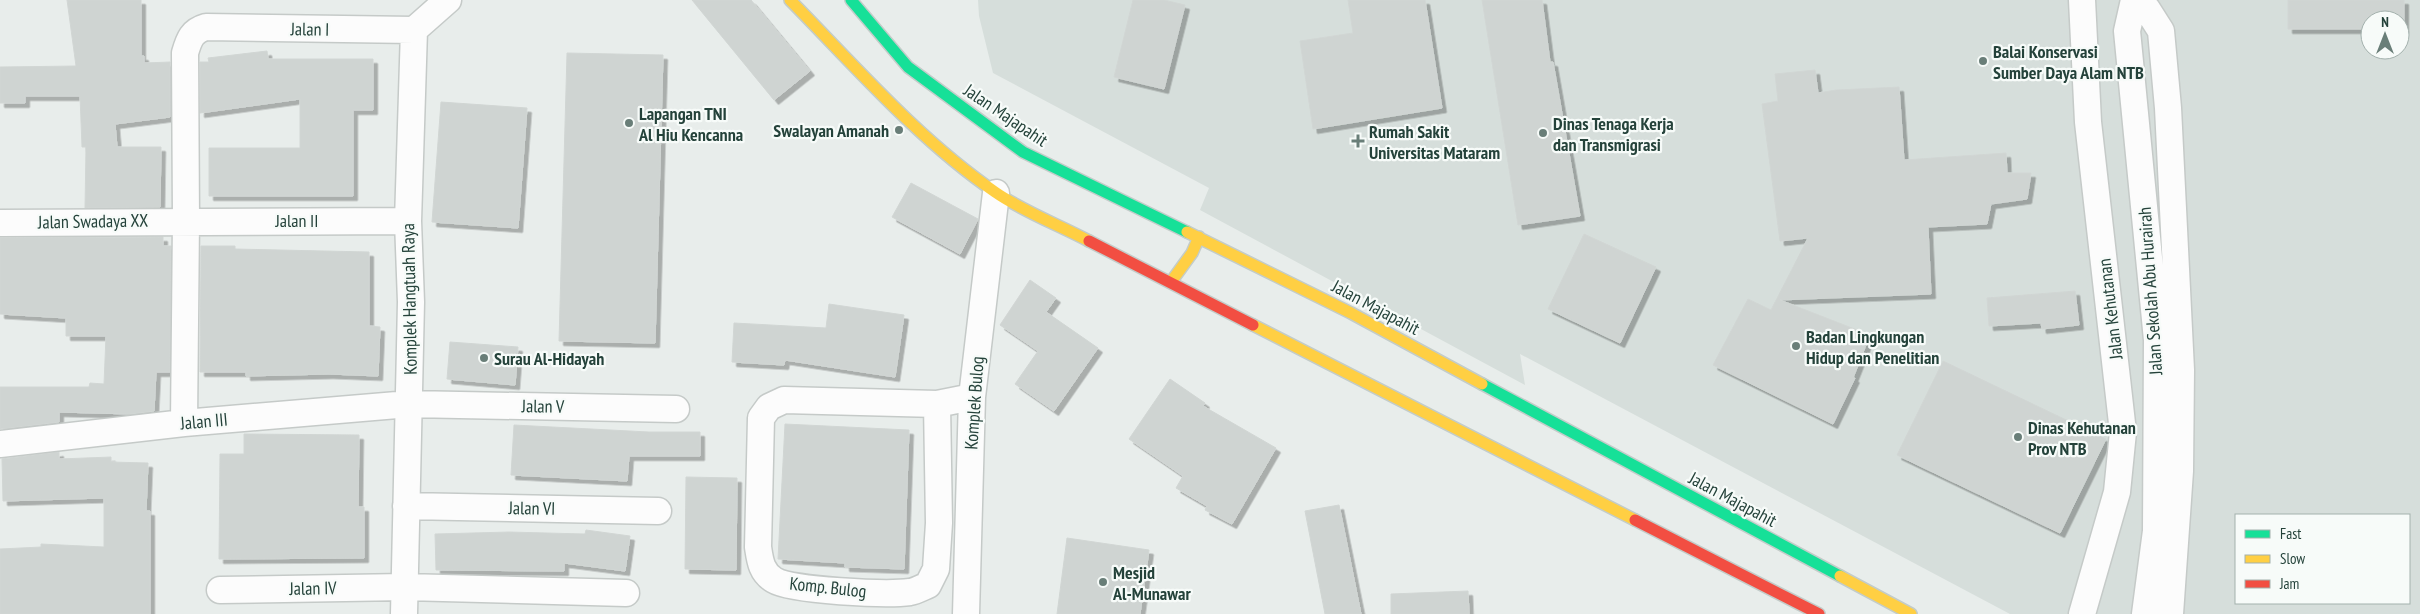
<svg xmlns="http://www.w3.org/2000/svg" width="2420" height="614" font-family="'PT Sans Narrow',sans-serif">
<defs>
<filter id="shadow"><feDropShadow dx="4.5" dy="4.5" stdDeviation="0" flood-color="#0004"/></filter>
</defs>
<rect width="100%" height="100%" fill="#e8edeb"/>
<path fill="#d6dedb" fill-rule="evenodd" d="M 978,0 L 2420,0 L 2420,614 L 2010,614 L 1520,354 L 1525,385 L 1200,210 L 1209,188 L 993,73 L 979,16 ZM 2370,20 L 2400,20 L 2400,50 L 2370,50 ZM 2236,515 L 2409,515 L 2409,603 L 2236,603 Z"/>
<path fill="#cfd4d2" stroke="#d1d6d4" filter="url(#shadow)" d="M 67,0 L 141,0 L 141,56 L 144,56 L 144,63 L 170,62 L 170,117 L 115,124 L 117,147 L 161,147 L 160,207 L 85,208 L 86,147 L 82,147 L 80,96 L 25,96 L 25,103 L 0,103 L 0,67 L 76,66 Z
M 692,0 L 751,0 L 810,71 L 774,100 Z
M 1133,0 L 1164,0 L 1185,5 L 1164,89 L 1114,77 Z
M 1348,0 L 1425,0 L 1442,108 L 1313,129 L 1300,41 L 1353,33 Z
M 1482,0 L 1542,0 L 1550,62 L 1553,62 L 1580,216 L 1518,225 Z
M 2288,0 L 2404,0 L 2404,29 L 2400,29 L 2400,20 L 2370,20 L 2370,29 L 2288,29 Z
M 267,51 L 268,59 L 373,59 L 373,110 L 353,110 L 353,196 L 209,196 L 209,148 L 300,148 L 300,99 L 200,113 L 200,62 L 209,62 L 208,58 Z
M 567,53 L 663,55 L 655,343 L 559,341 Z
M 1815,70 L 1818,93 L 1836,90 L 1899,87 L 1904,160 L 2006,153 L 2007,173 L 2031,173 L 2027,199 L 1991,204 L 1987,224 L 1928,227 L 1931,294 L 1780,300 L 1870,335 L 1853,378 L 1855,378 L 1833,424 L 1713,365 L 1748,299 L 1771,310 L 1808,238 L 1780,241 L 1762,104 L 1778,101 L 1775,74 Z
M 441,102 L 527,108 L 518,228 L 432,222 Z
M 911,183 L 978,219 L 960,254 L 892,217 Z
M 1584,234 L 1656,267 L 1620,343 L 1548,309 Z
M 163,237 L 163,246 L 171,246 L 170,372 L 156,372 L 154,411 L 130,414 L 59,412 L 59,422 L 0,429 L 0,387 L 89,387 L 90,383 L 104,384 L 106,336 L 66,336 L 66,318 L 0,314 L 0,238 Z
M 201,246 L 235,246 L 235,249 L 369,252 L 369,326 L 380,327 L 378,376 L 329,374 L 246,376 L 246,372 L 200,372 Z
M 1030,280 L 1056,298 L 1046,312 L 1098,348 L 1054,411 L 1015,384 L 1038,351 L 1000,325 Z
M 2075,291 L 2079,325 L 2042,329 L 2041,323 L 1989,326 L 1987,298 Z
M 829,304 L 904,315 L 895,377 L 785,360 L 784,365 L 732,362 L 734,323 L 826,328 Z
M 450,342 L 518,347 L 515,385 L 447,379 Z
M 1943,361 L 2106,439 L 2060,533 L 1897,455 Z
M 1170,379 L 1205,403 L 1203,406 L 1276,448 L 1232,524 L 1205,510 L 1207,506 L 1176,488 L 1183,476 L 1129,439 Z
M 785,424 L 909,430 L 904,569 L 845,567 L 845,563 L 778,559 Z
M 514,425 L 649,432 L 700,432 L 700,456 L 629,456 L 627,481 L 511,475 Z
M 244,434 L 359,435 L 358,507 L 364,507 L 364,558 L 219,559 L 220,454 L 244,454 Z
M 59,452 L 59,459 L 111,457 L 111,462 L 148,463 L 146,511 L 150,511 L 150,614 L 0,614 L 0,549 L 41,547 L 41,544 L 104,547 L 104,498 L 3,501 L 2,459 Z
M 686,477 L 737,478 L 736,570 L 685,569 Z
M 1339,505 L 1361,614 L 1325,614 L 1305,511 Z
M 586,530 L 630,536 L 625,571 L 564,563 L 564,571 L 436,570 L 435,534 L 509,532 L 585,534 Z
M 1067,538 L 1149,550 L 1140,614 L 1057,614 Z
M 1468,591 L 1469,614 L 1391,614 L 1391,594 Z"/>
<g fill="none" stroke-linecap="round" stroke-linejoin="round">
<g stroke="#c5cac8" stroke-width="29">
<path id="street" d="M 2082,0 L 2088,122 L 2123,432 L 2117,492 L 2082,614
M 2134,0 L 2127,31 L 2157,340 L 2156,531 L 2145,614
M 2138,0 L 2147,9 L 2161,31 L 2168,108 L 2181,370 L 2180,471 L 2170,614
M 0,223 L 408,221
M 937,404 L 939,523 L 936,569 L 928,585 C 923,587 916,591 910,592 C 887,595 792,591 774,580 C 761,572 760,560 758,547 L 761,418 L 769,407 L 784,400 L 937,404 L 972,397
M 184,423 L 186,220 L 185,53 C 189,39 192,31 206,27 L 414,30
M 0,444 L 184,423 L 409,404 L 676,409
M 406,506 L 658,511
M 220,590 L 405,587 L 626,593
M 404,614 L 411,302 L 408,221 L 414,30 L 448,0
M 966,614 L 972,397 L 996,193"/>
</g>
<g stroke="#c3ccc9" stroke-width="14">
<path id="fast" d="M 851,0 L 908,67 L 1023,152 L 1187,232
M 1482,384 L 1840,576"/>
</g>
<g stroke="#c3ccc9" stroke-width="14">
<path id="slow" d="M 790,0 C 855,66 918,139 995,192 C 1022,211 1059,225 1089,241
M 1187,232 L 1351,313 L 1482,384
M 1171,282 L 1192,253 L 1199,237
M 1253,325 L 1635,520
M 1840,576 L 1911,614"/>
</g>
<g stroke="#c3ccc9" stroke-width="14">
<path id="jam" d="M 1089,241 L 1253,325
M 1635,520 L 1819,614"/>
</g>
<use href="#street" stroke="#fcfcfc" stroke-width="26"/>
<use href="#fast" stroke="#16e098" stroke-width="11"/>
<use href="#slow" stroke="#ffcf43" stroke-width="11"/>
<use href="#jam" stroke="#f24e42" stroke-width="11"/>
</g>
<g fill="#697e78" stroke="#f7fbf9" stroke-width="2">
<circle cx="1983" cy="61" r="5"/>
<circle cx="629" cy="123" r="5"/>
<circle cx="899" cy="130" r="5"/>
<circle cx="1543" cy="133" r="5"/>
<path d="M1355.5 133.5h5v5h5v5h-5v5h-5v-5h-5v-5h5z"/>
<circle cx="1796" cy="346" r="5"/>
<circle cx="484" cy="358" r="5"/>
<circle cx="2018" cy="437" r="5"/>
<circle cx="1103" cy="582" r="5"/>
</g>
<g text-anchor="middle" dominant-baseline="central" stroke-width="4.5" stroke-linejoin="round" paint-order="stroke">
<g font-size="18" fill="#24423a" stroke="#f7fbf9">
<text transform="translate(310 29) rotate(1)">Jalan I</text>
<text transform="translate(1006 115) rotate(34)">Jalan Majapahit</text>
<text x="297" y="220">Jalan II</text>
<text transform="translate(93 221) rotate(-1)">Jalan Swadaya XX</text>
<text transform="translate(2150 291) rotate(-94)">Jalan Sekolah Abu Hurairah</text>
<text transform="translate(409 299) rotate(-91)">Komplek Hangtuah Raya</text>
<text transform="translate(1376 307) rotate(28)">Jalan Majapahit</text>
<text transform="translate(2110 309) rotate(-97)">Jalan Kehutanan</text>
<text transform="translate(974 403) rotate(-86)">Komplek Bulog</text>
<text transform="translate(543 406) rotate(1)">Jalan V</text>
<text transform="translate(204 421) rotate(-5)">Jalan III</text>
<text transform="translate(1733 499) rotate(28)">Jalan Majapahit</text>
<text transform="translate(532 508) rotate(1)">Jalan VI</text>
<text transform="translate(828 587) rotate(6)">Komp. Bulog</text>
<text transform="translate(313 588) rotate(-1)">Jalan IV</text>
</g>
<g font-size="18" font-weight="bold" fill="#24423a" stroke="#f7fbf9" text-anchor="start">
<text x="1993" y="51">Balai Konservasi<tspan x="1993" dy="21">Sumber Daya Alam NTB</tspan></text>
<text x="639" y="113">Lapangan TNI<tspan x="639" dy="21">Al Hiu Kencanna</tspan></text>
<text x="1553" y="123">Dinas Tenaga Kerja<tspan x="1553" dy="21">dan Transmigrasi</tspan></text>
<text x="889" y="130" text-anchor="end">Swalayan Amanah</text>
<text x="1369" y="131">Rumah Sakit<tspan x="1369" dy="21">Universitas Mataram</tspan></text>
<text x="1806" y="336">Badan Lingkungan<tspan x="1806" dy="21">Hidup dan Penelitian</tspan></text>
<text x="494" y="358">Surau Al-Hidayah</text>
<text x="2028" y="427">Dinas Kehutanan<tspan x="2028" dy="21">Prov NTB</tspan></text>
<text x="1113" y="572">Mesjid<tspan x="1113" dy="21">Al-Munawar</tspan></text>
</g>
</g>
<rect x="2235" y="514" width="175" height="90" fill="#f7fbf9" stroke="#a3b1ad"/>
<rect x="2245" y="530" width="25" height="8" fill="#16e098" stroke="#a3b1ad"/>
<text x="2280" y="539" font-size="15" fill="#24423a">Fast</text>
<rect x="2245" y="555" width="25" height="8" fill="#ffcf43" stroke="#a3b1ad"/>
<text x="2280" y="564" font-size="15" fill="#24423a">Slow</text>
<rect x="2245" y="580" width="25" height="8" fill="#f24e42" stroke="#a3b1ad"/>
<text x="2280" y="589" font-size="15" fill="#24423a">Jam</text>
<g transform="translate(2385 35)"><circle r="24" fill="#f7fbf9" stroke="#a3b1ad"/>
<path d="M0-4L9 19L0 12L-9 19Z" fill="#697e78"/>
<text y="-8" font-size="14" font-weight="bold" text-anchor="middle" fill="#24423a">N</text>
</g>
</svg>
